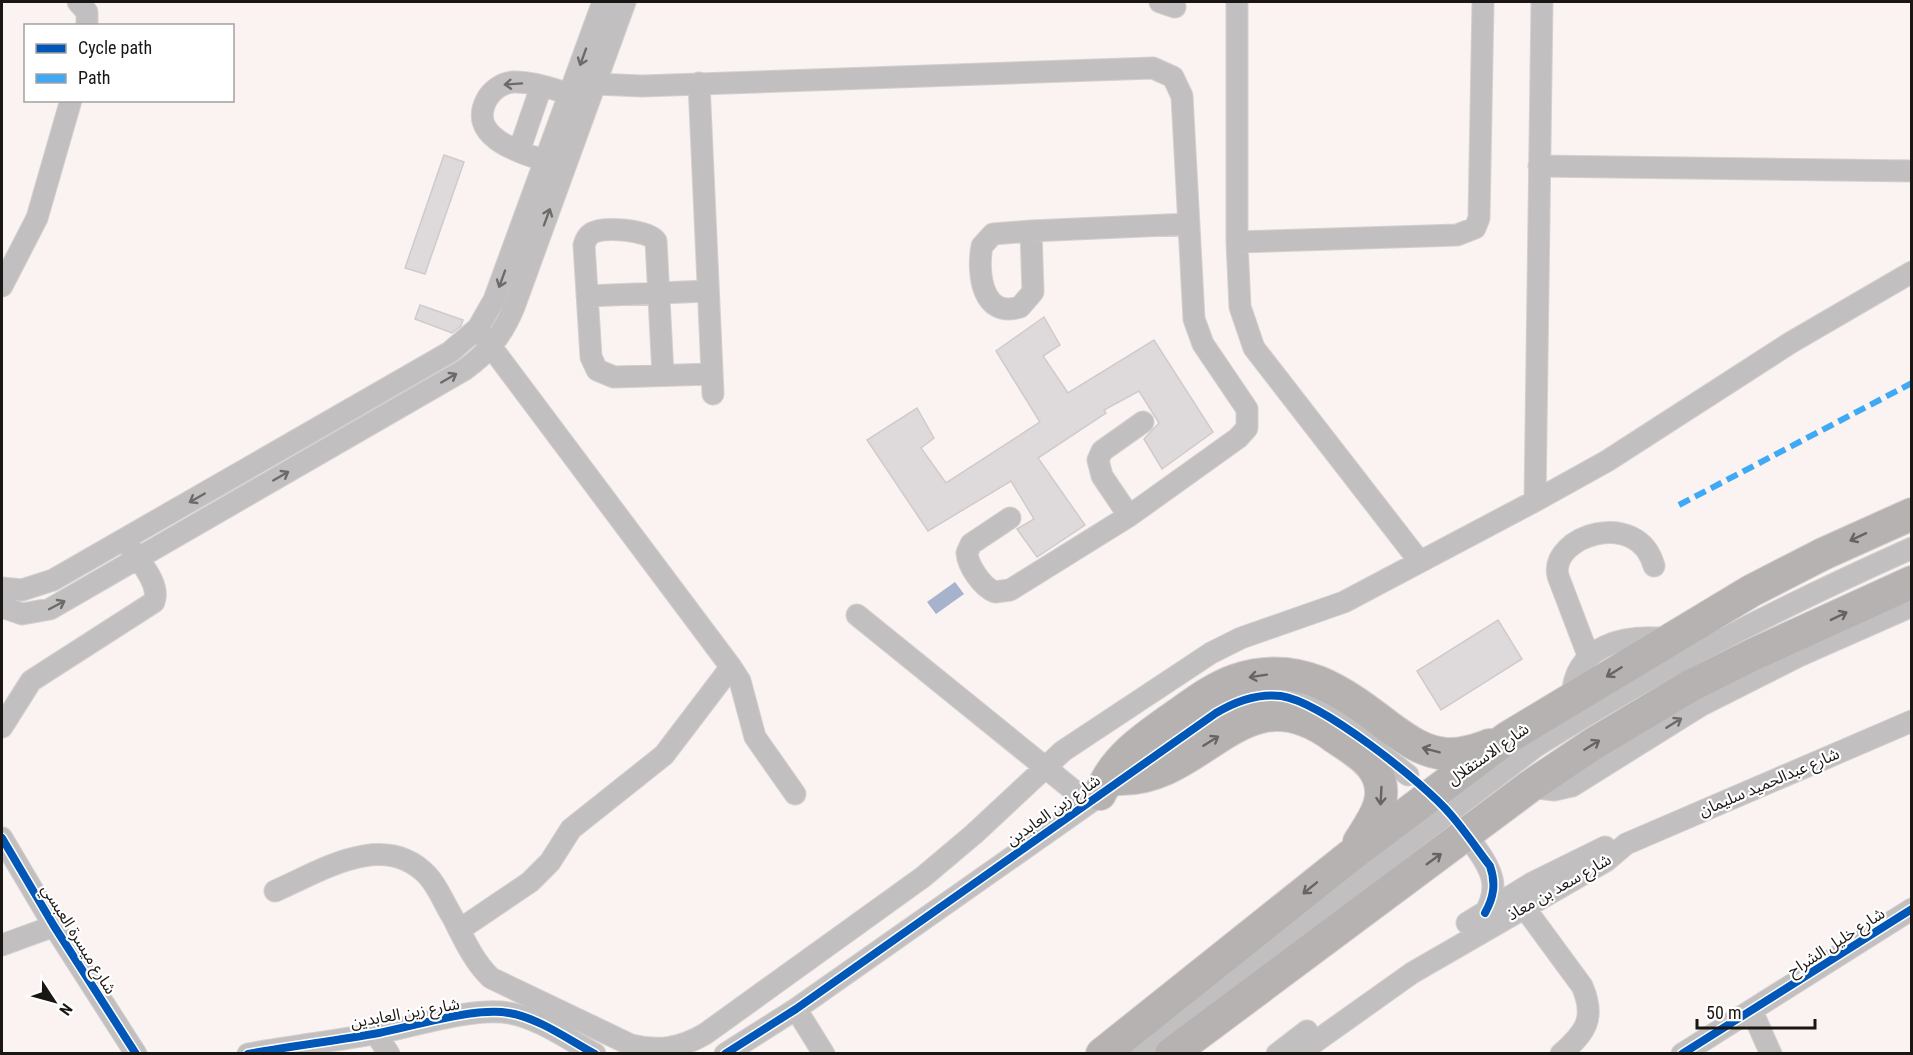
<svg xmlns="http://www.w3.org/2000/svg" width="1913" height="1055" font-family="'Roboto Condensed','Noto Sans Arabic',sans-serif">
<rect width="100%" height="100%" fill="#faf3f2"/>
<path fill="#a7b2cc" d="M 955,582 L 964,594 L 936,614 L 927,602 Z"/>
<path fill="#dedadb" stroke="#cfcbcc" stroke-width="1.5" d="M 444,155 L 464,162 L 425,274 L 405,268 Z
M 420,305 L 463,320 L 461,326 L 452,333 L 415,319 Z
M 1044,317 L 1060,345 L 1043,356 L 1068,393 L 1154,340 L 1213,432 L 1162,469 L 1144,439 L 1159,423 L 1139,391 L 1104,410 L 1106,413 L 1038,458 L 1085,525 L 1037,557 L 1017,529 L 1034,519 L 1011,481 L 928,531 L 867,440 L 917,408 L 934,438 L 921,448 L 946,483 L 1040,422 L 996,351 Z
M 1498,620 L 1522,659 L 1441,710 L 1417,671 Z"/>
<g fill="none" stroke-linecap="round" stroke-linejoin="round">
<g stroke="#d5d0cf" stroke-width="23">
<path id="minor" d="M 78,2 L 87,12 L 87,26
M 1160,2 L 1175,7
M 1237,2 L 1237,242 L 1457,235 L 1475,228 L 1479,218 L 1483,2
M 699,83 L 713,394
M 596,84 L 642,86 L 1153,68 L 1173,77 L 1182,96 L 1194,319 L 1203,344 L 1247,409 L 1247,428 L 1238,438 L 1129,516 L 1010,590 L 995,592 C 982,587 968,566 967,553 L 971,544 L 1010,518
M 519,151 L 541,87
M 557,165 C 531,155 464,141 487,99 C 492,90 502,83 513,82 C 534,81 560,92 581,97
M 1539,166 L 1912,171
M 1031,231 L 1033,292 L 1020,307 C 982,319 977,273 982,246 L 993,234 Z
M 1031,231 L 1189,224
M 1237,242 L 1240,307 L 1254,348 L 1420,562
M 2,286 L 37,218 L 71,100
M 587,296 L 708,291
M 483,336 L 731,667 L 740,681 L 755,737 L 795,794
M 663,375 L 656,241 C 648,230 604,226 592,233 C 587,236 586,240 584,245 L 591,357 L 597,370 L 614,377 L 712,374
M 1535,501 L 1542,2
M 1129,516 L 1102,476 L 1098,460 L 1102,451 L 1143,422
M 2,588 L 22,590 L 53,580 L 450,352 L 478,328 L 494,300 L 603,2
M 2,607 L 22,614 L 50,609 L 464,370 C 488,353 503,334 514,307 L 625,2
M 857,615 L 1088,802
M 1588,655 L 1558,576 C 1549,536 1638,507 1654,566
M 1572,698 C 1574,645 1624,634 1668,639
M 2,727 L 31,681 L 154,602 C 161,584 139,561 130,547
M 1529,787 L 1554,790 L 1572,786 L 1700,706 L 1799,656 L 1912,606
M 2,838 L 54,926 L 136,1054
M 1476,848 C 1492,870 1500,887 1485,913
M 275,891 C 321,871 384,829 428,876 C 438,887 444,903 452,916 C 463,937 473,961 491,978 L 631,1045 C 659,1052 681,1048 705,1034 L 923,877 L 974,834 L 1063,751 L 1211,653 L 1241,638 L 1344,602 L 1535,501 L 1607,461 L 1790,343 L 1912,272
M 1524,907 L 1582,986 C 1596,1018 1586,1032 1561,1054
M 1467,923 L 1532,883 L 1605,847
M 459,930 L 530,882 L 550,862 L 571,829 L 664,755 L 731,667
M 2,945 L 54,926
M 796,1009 L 824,1054
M 1752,1011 L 1771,1054
M 376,1034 L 389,1054
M 248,1054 C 291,1046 335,1041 379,1033 C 414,1026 474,1007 509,1013 C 539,1018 569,1040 595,1054
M 725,1054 L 796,1009 L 1230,704 C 1302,677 1354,735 1408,775
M 1134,1054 L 1535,747 C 1655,671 1782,606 1912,548
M 1277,1054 L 1307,1031
M 1298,1054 L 1412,973 L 1606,861 L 1626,844 L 1912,721
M 1682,1054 L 1912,909"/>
</g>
<g stroke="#d5d0cf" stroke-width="34">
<path id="highway" d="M 1120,779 C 1205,780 1243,670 1333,736 C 1347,746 1366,756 1375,771 C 1391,797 1373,820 1359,842
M 1100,794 C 1113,759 1144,738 1174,717 C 1194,703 1213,688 1236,680 C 1299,659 1342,691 1389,727 C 1407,740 1423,752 1446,754 C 1462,755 1475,750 1490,745
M 1102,1054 L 1350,856 L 1507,738 L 1751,591 L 1823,554 L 1912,514
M 1171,1054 L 1529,787 L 1593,744 L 1690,686 L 1752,655 L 1912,582"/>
</g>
<use href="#minor" stroke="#c1bfbf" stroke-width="21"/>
<use href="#highway" stroke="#b5b2b1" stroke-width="32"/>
<path stroke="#3fa9f5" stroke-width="6" stroke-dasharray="12 6" stroke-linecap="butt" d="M 1679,505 L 1912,383"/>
<g stroke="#fff" stroke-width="11">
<path id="cycleway" d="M 2,838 L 54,926 L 136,1054
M 248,1054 C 291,1046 335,1041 379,1033 C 414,1026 474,1007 509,1013 C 539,1018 569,1040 595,1054
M 725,1054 L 796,1009 L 1216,713 C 1236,701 1257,693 1281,696 C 1322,702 1423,782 1451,815 C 1465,831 1477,849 1490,866 C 1496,883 1494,897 1485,913
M 1682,1054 L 1912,909"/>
</g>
<use href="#cycleway" stroke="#0057b8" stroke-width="8"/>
</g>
<defs><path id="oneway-shaft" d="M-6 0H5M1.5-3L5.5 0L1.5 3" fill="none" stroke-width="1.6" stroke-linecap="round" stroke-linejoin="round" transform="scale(1.5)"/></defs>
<g stroke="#6e6a6a">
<use href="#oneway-shaft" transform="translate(583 57) rotate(110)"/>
<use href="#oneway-shaft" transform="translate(513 84) rotate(176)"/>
<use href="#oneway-shaft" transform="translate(547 217) rotate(-70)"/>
<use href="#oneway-shaft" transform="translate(502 279) rotate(110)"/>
<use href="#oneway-shaft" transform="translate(449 378) rotate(-30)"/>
<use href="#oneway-shaft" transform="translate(281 476) rotate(-30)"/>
<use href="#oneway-shaft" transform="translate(197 498) rotate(150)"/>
<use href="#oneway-shaft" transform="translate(57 605) rotate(-28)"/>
<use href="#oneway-shaft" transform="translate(1674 723) rotate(-32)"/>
</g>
<g stroke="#686462">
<use href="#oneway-shaft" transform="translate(1858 537) rotate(155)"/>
<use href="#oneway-shaft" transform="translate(1839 616) rotate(-26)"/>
<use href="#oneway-shaft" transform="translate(1614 672) rotate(148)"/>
<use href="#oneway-shaft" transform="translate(1258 676) rotate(171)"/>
<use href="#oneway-shaft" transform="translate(1211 741) rotate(-32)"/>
<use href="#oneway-shaft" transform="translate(1592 745) rotate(-32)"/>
<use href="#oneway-shaft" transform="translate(1431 750) rotate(-165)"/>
<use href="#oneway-shaft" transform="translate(1381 796) rotate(93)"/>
<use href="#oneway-shaft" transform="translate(1434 859) rotate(-36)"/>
<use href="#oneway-shaft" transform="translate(1310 888) rotate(141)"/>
</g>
<g text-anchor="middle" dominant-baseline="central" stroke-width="4.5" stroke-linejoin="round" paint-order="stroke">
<g font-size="16" fill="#1a1614" stroke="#fff">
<text transform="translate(1488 754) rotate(-35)">شارع الاستقلال</text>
<text transform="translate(1769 782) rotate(-23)">شارع عبدالحميد سليمان</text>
<text transform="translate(1053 810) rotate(-35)">شارع زين العابدين</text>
<text transform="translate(1559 887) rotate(-30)">شارع سعد بن معاذ</text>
<text transform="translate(79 939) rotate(58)">شارع ميسرة العبسي</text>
<text transform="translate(1836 942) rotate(-33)">شارع خليل الشراح</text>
<text transform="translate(405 1013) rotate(-10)">شارع زين العابدين</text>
</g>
</g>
<rect width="1913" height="1055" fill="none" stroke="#1a1614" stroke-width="6"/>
<rect x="24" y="24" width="210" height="78" fill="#ffffff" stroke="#a3a2a1" stroke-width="1.5"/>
<rect x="36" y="44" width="30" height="9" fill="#0057b8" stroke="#a3a2a1" stroke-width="1.5"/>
<text x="78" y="54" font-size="18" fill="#1a1614">Cycle path</text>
<rect x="36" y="74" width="30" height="9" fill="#3fa9f5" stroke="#a3a2a1" stroke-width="1.5"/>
<text x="78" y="84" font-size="18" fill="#1a1614">Path</text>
<g transform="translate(54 1001) rotate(126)" stroke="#ffffff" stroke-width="4.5" paint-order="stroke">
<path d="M0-4.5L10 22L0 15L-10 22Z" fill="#1a1614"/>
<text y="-9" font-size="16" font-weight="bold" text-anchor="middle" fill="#1a1614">N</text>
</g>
<path d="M1697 1019v9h118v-9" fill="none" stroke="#1a1614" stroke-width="3"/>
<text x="1706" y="1019" font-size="18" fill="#1a1614" stroke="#ffffff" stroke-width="4.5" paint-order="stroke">50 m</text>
</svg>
